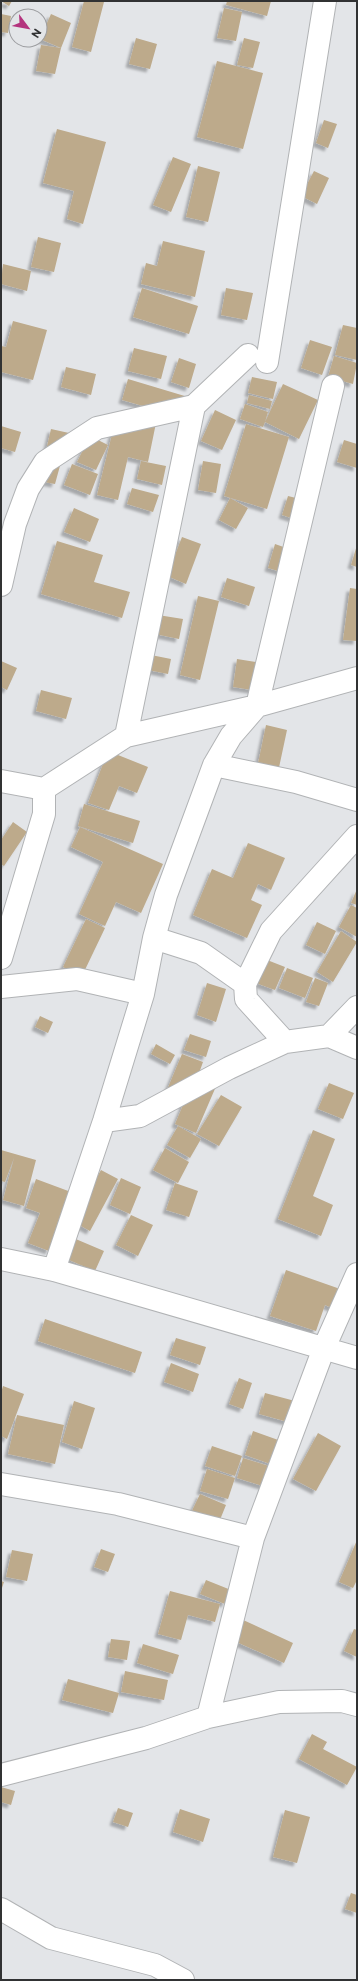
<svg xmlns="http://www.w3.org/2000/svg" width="358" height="1981" font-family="Commissioner,sans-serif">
<defs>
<filter id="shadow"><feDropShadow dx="-3.5" dy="3.5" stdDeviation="1" flood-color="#0004"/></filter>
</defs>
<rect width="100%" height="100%" fill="#e3e5e8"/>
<path fill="#bdaa8b" filter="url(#shadow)" d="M 1,1 L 12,1 L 9,6 Z
M 84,1 L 104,2 L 91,52 L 72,47 Z
M 227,1 L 271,1 L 267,16 L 226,5 Z
M 224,8 L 242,12 L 236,41 L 217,38 Z
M 1,14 L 11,16 L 8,33 L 1,32 Z
M 51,14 L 71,23 L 61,48 L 40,39 Z
M 136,38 L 157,44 L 150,69 L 129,64 Z
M 244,38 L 260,42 L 253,68 L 237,65 Z
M 41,45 L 61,48 L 55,74 L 36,71 Z
M 217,61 L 263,73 L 243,149 L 197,137 Z
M 324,120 L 337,124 L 328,148 L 316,143 Z
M 57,129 L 106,142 L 83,224 L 67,219 L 74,191 L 43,183 Z
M 173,157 L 191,164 L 171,212 L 153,205 Z
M 198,166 L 220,172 L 208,222 L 186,217 Z
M 314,171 L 329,178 L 317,204 L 301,196 Z
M 38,237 L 61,243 L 54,272 L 31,267 Z
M 163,241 L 205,251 L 195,297 L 141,284 L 146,263 L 157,266 Z
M 3,264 L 31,271 L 27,291 L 1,284 Z
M 142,288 L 198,306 L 189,334 L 133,317 Z
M 226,288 L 253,293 L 247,320 L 221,315 Z
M 13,321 L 47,330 L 33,380 L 1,372 L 1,346 L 6,347 Z
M 343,325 L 357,328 L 357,360 L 335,355 Z
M 310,340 L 332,347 L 322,375 L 301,368 Z
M 134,348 L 167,356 L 161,379 L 128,371 Z
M 334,356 L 357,363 L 353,384 L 328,377 Z
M 179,358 L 196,364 L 189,388 L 171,382 Z
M 66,367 L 96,374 L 91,395 L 61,387 Z
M 252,377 L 277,382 L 273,399 L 248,393 Z
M 128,379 L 188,397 L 182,417 L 122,400 Z
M 283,384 L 318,400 L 299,439 L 265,422 L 263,427 L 240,419 L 245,404 L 268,412 L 265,422 Z
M 249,395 L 272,401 L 270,409 L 247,403 Z
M 215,410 L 236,420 L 222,450 L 201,441 Z
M 117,414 L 156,423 L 148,462 L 128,457 L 118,500 L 97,495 Z
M 246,424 L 289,437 L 267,509 L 224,496 Z
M 1,426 L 21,432 L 15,452 L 1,448 Z
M 51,429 L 69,433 L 55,484 L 39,481 Z
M 90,436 L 108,445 L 96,470 L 77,462 Z
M 344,440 L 357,444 L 357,468 L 337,462 Z
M 141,461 L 166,466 L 162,485 L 137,479 Z
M 203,461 L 221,464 L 216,493 L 198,490 Z
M 72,464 L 98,474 L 90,495 L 64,485 Z
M 132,488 L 159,495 L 153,512 L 127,504 Z
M 288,496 L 304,500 L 297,520 L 282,515 Z
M 230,498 L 248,508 L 236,529 L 219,520 Z
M 74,508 L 99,519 L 90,542 L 64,532 Z
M 182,537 L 201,544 L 186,584 L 167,576 Z
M 57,541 L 103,555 L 94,582 L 130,592 L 122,618 L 41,594 Z
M 275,544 L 295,551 L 288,574 L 268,568 Z
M 357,545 L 357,567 L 351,565 Z
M 227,578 L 255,587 L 249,606 L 221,597 Z
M 350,588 L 357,589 L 357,641 L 343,640 Z
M 198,596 L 219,601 L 200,680 L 180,675 Z
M 158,615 L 183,619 L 179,639 L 155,634 Z
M 151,655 L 171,659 L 168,674 L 148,670 Z
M 237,659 L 262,663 L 258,691 L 233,687 Z
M 1,661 L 17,668 L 7,690 L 1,687 Z
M 41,690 L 72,698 L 66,719 L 36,711 Z
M 266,725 L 287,730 L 277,777 L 256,773 Z
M 108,751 L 148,767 L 137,793 L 119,786 L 109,810 L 88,803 Z
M 84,804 L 140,821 L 133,843 L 78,826 Z
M 13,822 L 27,832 L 4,866 L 1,864 L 1,840 Z
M 80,827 L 163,864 L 141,913 L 116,902 L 105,926 L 79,914 L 103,862 L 71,847 Z
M 248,843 L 285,858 L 271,890 L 258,884 L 251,900 L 262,905 L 247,938 L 193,915 L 212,869 L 233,878 Z
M 357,889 L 357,905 L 351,903 Z
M 351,905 L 357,908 L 357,937 L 339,927 Z
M 86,919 L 105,928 L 82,976 L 63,967 Z
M 317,922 L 336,931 L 325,954 L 306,945 Z
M 341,931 L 357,942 L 333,982 L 317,972 Z
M 262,958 L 285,967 L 275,990 L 253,982 Z
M 287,968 L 313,978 L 305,998 L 279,988 Z
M 315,978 L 328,983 L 319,1006 L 306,1002 Z
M 207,983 L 226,989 L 216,1022 L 197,1015 Z
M 40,1016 L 53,1022 L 48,1033 L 35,1027 Z
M 190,1034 L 211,1041 L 206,1057 L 184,1050 Z
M 156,1044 L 175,1055 L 170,1064 L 151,1054 Z
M 182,1054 L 203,1062 L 198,1076 L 217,1084 L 196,1133 L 175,1124 L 183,1105 L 164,1097 Z
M 329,1083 L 354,1093 L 343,1119 L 318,1109 Z
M 221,1095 L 242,1107 L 219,1146 L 197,1134 Z
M 178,1126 L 201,1139 L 190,1158 L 167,1145 Z
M 313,1130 L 335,1139 L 313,1196 L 333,1205 L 321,1236 L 278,1219 Z
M 165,1148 L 189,1162 L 178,1183 L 153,1170 Z
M 1,1150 L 36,1160 L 24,1206 L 3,1200 L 14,1158 L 5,1182 L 1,1181 Z
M 101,1170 L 118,1179 L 90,1231 L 72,1221 Z
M 121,1178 L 141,1187 L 130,1214 L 110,1205 Z
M 36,1179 L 71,1192 L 49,1251 L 28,1243 L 40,1213 L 26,1208 Z
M 175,1183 L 198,1191 L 189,1217 L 166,1210 Z
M 131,1215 L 153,1225 L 138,1256 L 116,1245 Z
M 71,1237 L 104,1251 L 95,1271 L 62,1257 Z
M 286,1270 L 343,1290 L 336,1310 L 325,1305 L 316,1331 L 270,1316 Z
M 45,1319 L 142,1352 L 135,1373 L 38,1341 Z
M 176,1338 L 206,1347 L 200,1365 L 170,1355 Z
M 171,1363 L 199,1374 L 193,1392 L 164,1382 Z
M 239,1378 L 252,1383 L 243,1409 L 229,1404 Z
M 3,1386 L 24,1394 L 7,1439 L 1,1436 L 1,1393 Z
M 265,1393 L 295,1401 L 288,1422 L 259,1414 Z
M 74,1401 L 95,1408 L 82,1449 L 62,1442 Z
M 17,1415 L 64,1425 L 55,1464 L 8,1454 Z
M 253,1431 L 281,1441 L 273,1465 L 245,1455 Z
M 318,1433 L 341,1446 L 316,1491 L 293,1479 Z
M 212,1446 L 242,1456 L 235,1476 L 205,1466 Z
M 243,1458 L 272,1467 L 266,1487 L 237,1478 Z
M 207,1469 L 235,1478 L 228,1499 L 200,1491 Z
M 200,1494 L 226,1505 L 217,1527 L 190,1515 Z
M 357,1540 L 357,1580 L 353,1588 L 339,1582 Z
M 101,1549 L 115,1554 L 108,1572 L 94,1567 Z
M 12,1550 L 33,1554 L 27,1581 L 6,1577 Z
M 206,1580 L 231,1590 L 225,1604 L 200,1594 Z
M 1,1581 L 4,1582 L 1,1591 Z
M 170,1591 L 220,1604 L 215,1622 L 188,1615 L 181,1640 L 158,1634 Z
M 241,1619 L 293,1643 L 284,1663 L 232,1640 Z
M 354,1629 L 357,1630 L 357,1657 L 344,1651 Z
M 111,1639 L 130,1641 L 127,1660 L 108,1657 Z
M 143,1644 L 179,1655 L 173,1674 L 137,1663 Z
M 125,1671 L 168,1680 L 164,1700 L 121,1692 Z
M 68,1679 L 119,1693 L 113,1713 L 62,1700 Z
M 312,1734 L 327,1742 L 323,1749 L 357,1767 L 347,1785 L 299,1759 Z
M 1,1787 L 15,1791 L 11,1805 L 1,1802 Z
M 118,1808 L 133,1813 L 128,1827 L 113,1822 Z
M 180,1809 L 210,1819 L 203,1842 L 173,1832 Z
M 285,1810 L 310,1817 L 297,1863 L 273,1857 Z
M 351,1893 L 357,1895 L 357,1913 L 345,1909 Z"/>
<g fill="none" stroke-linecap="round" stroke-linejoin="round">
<g stroke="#b1b3b5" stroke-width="24">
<path id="street" d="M 267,362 L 325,1
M 1,585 L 15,524 L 28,489 L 45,462 L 97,428 L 194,406
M 126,736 L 194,406 L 248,355
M 214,765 L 296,782 L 357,800
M 1,781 L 44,789 L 126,736 L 257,706 L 357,678
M 154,938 L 201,953 L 245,984
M 1,958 L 44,814 L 44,789
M 1,987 L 77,979 L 143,994
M 329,1036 L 357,1007
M 285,1042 L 246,999 L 245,984 L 271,931 L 357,836
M 104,1121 L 140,1116 L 229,1068 L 285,1042 L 329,1036 L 357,1048
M 1,1259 L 54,1270 L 357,1358
M 54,1270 L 104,1121 L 143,994 L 154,938 L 166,895 L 214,765 L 231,736 L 257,706 L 333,386
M 1,1484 L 118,1504 L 253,1538
M 208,1717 L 253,1538 L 324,1348 L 357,1274
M 1,1775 L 146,1738 L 208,1717 L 279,1702 L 342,1701 L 357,1705
M 1,1909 L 51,1938 L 155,1965 L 183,1980"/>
</g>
<use href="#street" stroke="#fff" stroke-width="22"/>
</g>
<rect width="358" height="1981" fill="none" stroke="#313233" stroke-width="4"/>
<g transform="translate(28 28) rotate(122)"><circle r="19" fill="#e3e5e8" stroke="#9c9da0"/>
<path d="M0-3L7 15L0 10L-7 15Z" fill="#b4337e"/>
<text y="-6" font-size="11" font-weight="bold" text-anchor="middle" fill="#313233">N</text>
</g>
</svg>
